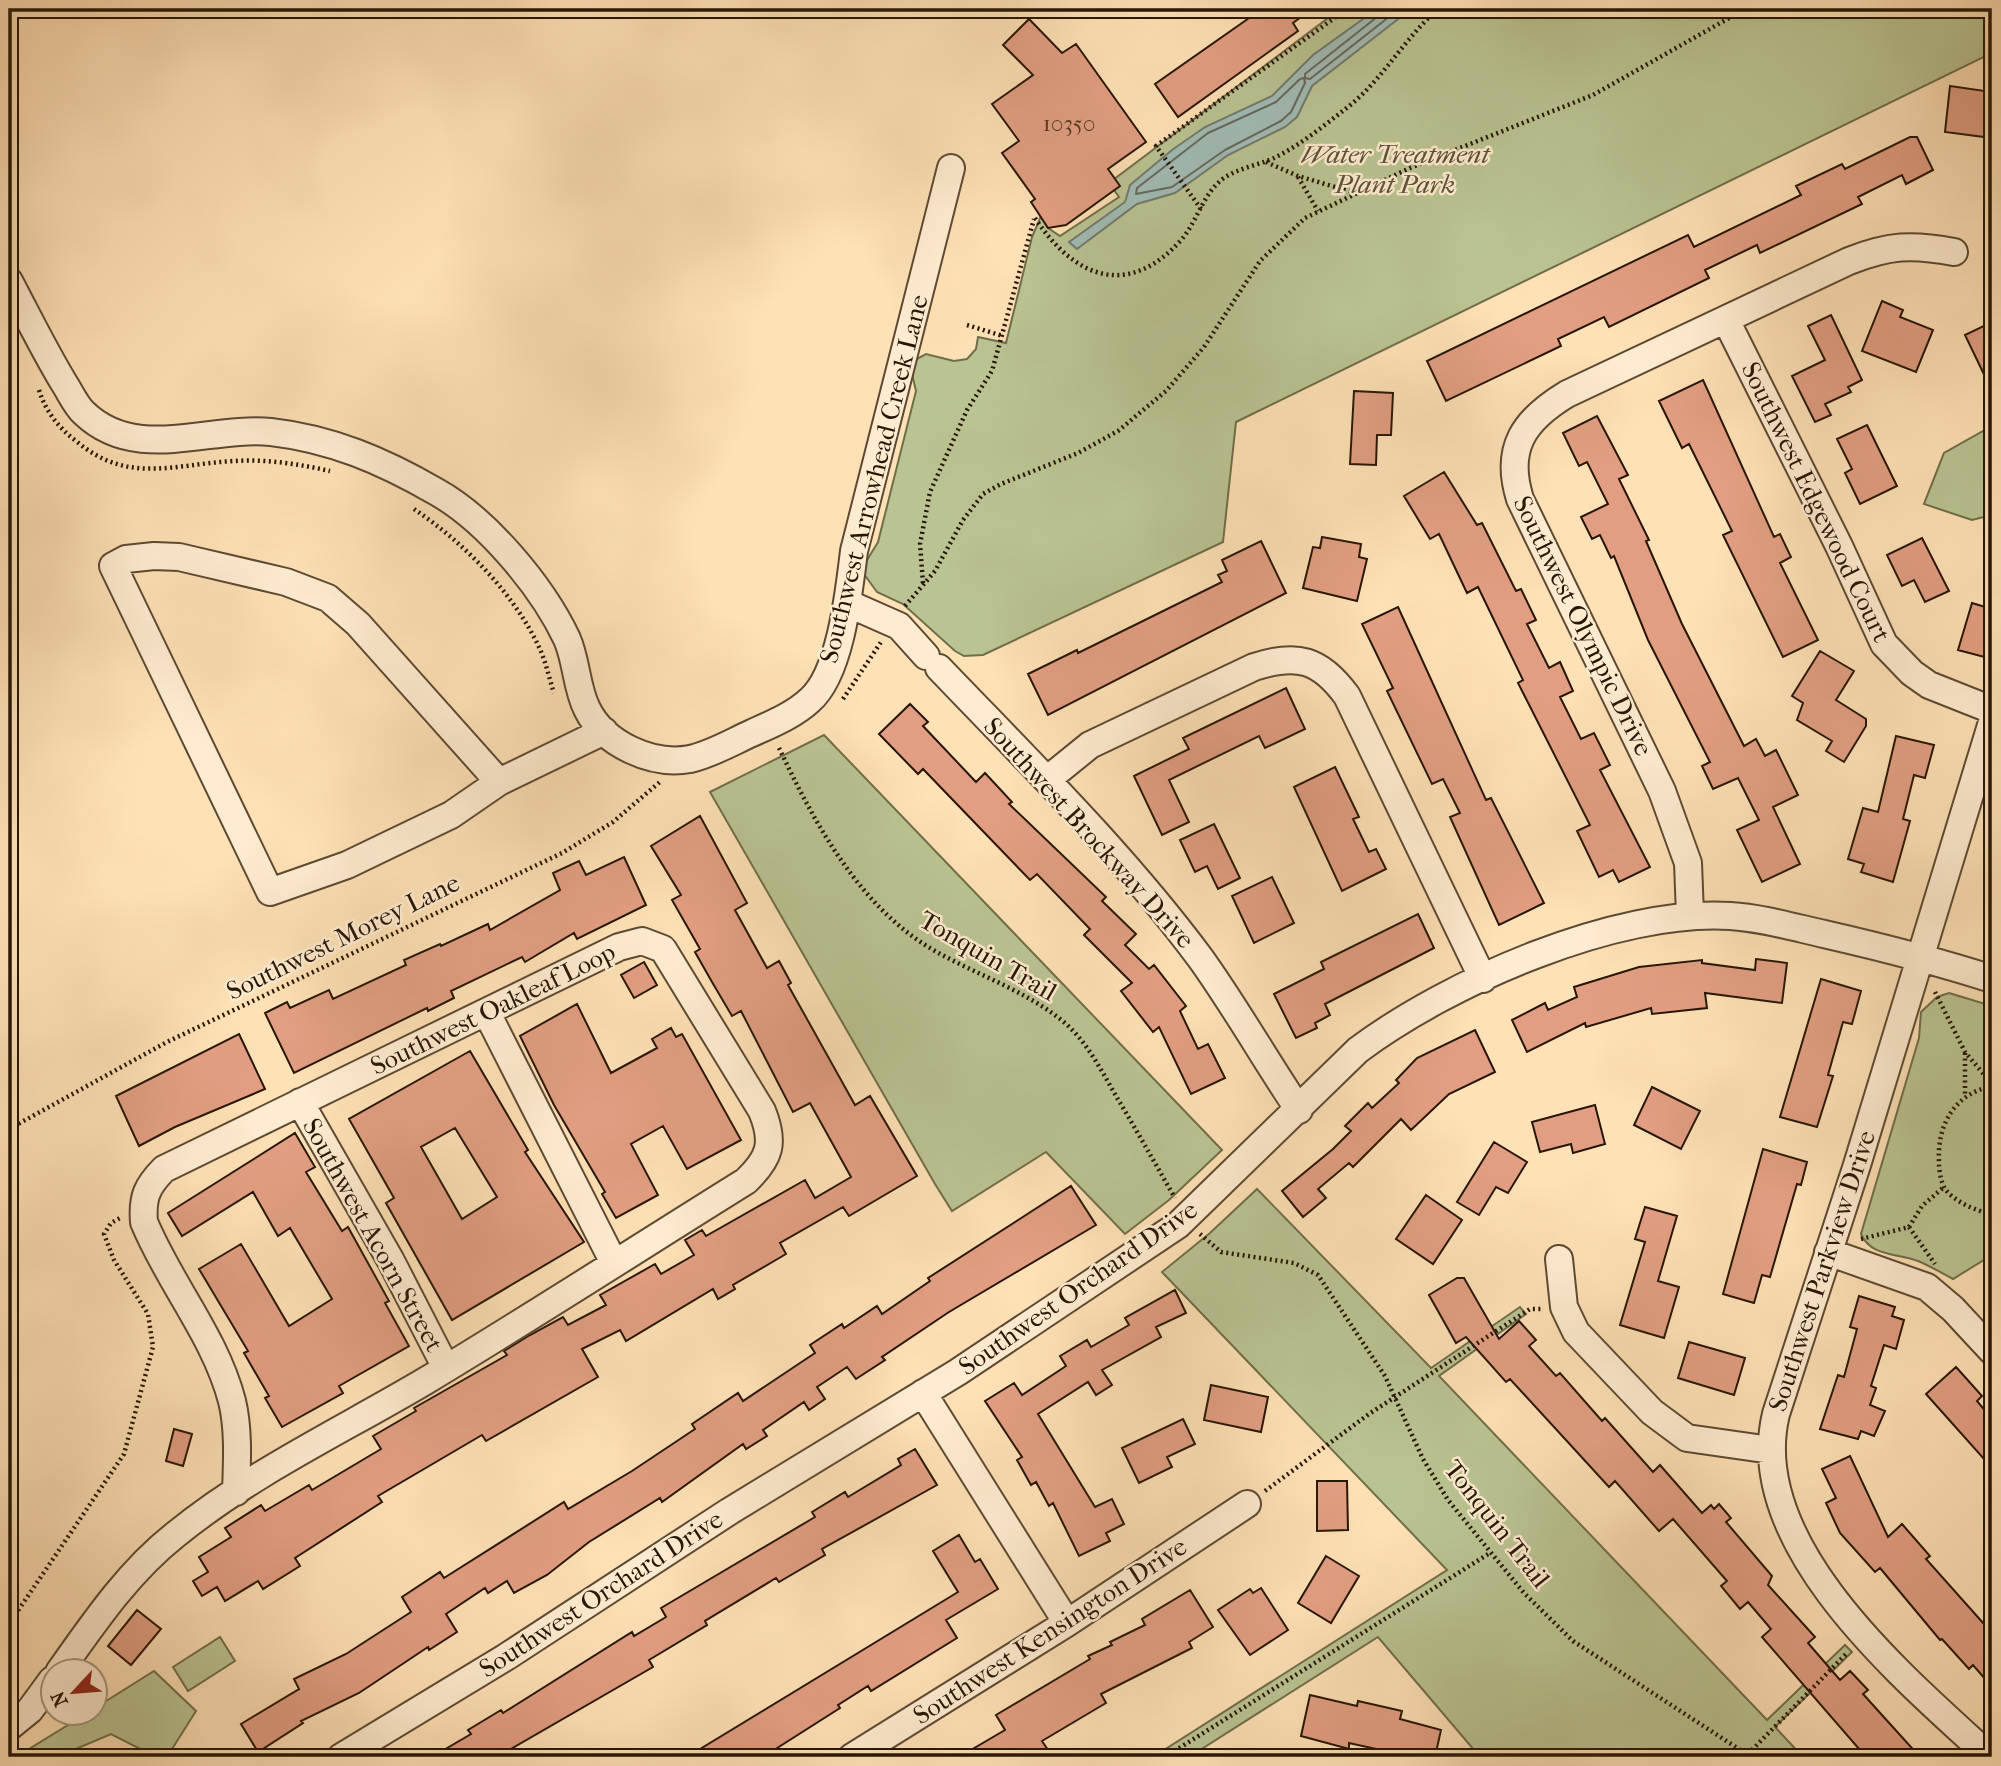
<svg xmlns="http://www.w3.org/2000/svg" width="2001" height="1766" font-family="'IM FELL French Canon',serif">
<rect width="100%" height="100%" fill="#ffe1b6"/>
<filter id="stains"><feTurbulence type="fractalNoise" baseFrequency=".00286" numOctaves="4"/><feColorMatrix values="0 0 0 0 .2 0 0 0 0 .09 0 0 0 0 .02 0 0 0 .5 -.17"/></filter>
<radialGradient id="worn" r=".72"><stop offset=".6" stop-color="#630" stop-opacity="0"/><stop offset="1" stop-color="#630" stop-opacity=".3"/></radialGradient>
<path fill="#bac492" stroke="#706d4c" stroke-width="2" d="M 1340,9 L 1992,9 L 1992,53 L 1236,422 L 1223,542 L 983,655 L 964,656 L 955,651 L 903,604 L 877,592 L 861,570 L 878,542 L 916,391 L 912,374 L 915,360 L 926,354 L 954,361 L 967,359 L 976,349 L 978,337 L 1006,343 L 1032,237 L 1041,216 L 1048,228 L 1060,236 L 1119,197 L 1109,183 Z
M 1992,426 L 1992,515 L 1972,520 L 1924,504 L 1944,453 Z
M 824,735 L 1222,1150 L 1169,1200 L 1125,1234 L 1046,1152 L 952,1211 L 935,1184 L 710,792 Z
M 1949,993 L 1992,1006 L 1992,1255 L 1953,1279 C 1942,1273 1930,1266 1918,1261 C 1898,1253 1871,1257 1861,1234 L 1919,1038 L 1921,1012 L 1937,997 Z
M 1257,1189 L 1431,1368 L 1520,1307 L 1526,1314 L 1439,1376 L 1767,1720 L 1845,1645 L 1852,1652 L 1775,1727 L 1803,1757 L 1480,1757 L 1378,1637 L 1189,1757 L 1153,1757 L 1447,1570 L 1162,1272 L 1210,1233 Z
M 220,1637 L 235,1661 L 188,1691 L 173,1667 Z
M 154,1671 L 196,1711 L 167,1757 L 156,1757 L 111,1734 L 57,1757 L 16,1757 L 86,1714 L 94,1714 L 95,1708 Z"/>
<path fill="#a1bcb5" stroke="#707a6f" stroke-width="2" d="M 1377,9 L 1411,9 L 1312,86 L 1297,117 L 1285,127 L 1228,155 L 1175,193 L 1137,204 L 1077,249 L 1069,242 L 1125,202 L 1130,185 L 1172,150 L 1205,127 L 1272,96 L 1313,55 Z"/>
<g fill="none" stroke-linecap="round" stroke-linejoin="round">
<path stroke="#64695e" stroke-width="2" d="M 1380,9 L 1377,17 L 1305,74 L 1305,78 L 1310,79 L 1399,9
M 1300,79 L 1304,78 L 1305,83 L 1291,112 L 1281,121 L 1225,150 L 1172,187 L 1136,194 L 1137,188 L 1208,133 L 1276,102 Z"/>
</g>
<path fill="#e29e82" stroke="#271607" stroke-width="2" fill-rule="evenodd" d="M 1262,9 L 1312,9 L 1293,23 L 1298,31 L 1178,117 L 1155,84 Z
M 1029,19 L 1062,53 L 1076,44 L 1146,142 L 1108,169 L 1120,186 L 1066,225 L 1048,228 L 1031,202 L 1035,199 L 1002,153 L 1019,141 L 992,104 L 1033,75 L 1003,45 Z
M 1950,86 L 1992,92 L 1992,138 L 1945,132 Z
M 1910,137 L 1917,137 L 1933,170 L 1906,184 L 1902,175 L 1858,197 L 1862,204 L 1760,253 L 1757,245 L 1705,270 L 1709,278 L 1609,327 L 1604,317 L 1558,339 L 1561,346 L 1446,401 L 1427,361 L 1688,235 L 1694,247 L 1801,195 L 1796,186 L 1842,164 L 1845,169 Z
M 1882,301 L 1903,310 L 1900,317 L 1933,330 L 1916,372 L 1862,351 Z
M 1831,315 L 1862,380 L 1848,387 L 1851,392 L 1825,404 L 1831,415 L 1815,422 L 1792,376 L 1825,360 L 1808,326 Z
M 1992,322 L 1992,391 L 1965,335 Z
M 1703,380 L 1774,537 L 1780,534 L 1791,557 L 1780,563 L 1818,640 L 1783,657 L 1723,535 L 1732,531 L 1689,444 L 1682,448 L 1659,401 Z
M 1354,391 L 1393,393 L 1391,435 L 1377,435 L 1376,465 L 1350,464 Z
M 1597,416 L 1628,475 L 1619,479 L 1649,540 L 1646,541 L 1682,624 L 1744,746 L 1756,739 L 1765,756 L 1776,750 L 1798,795 L 1773,807 L 1800,864 L 1762,882 L 1737,830 L 1759,820 L 1738,778 L 1713,789 L 1702,766 L 1710,762 L 1648,640 L 1614,556 L 1611,558 L 1600,535 L 1592,539 L 1581,517 L 1608,504 L 1587,462 L 1579,466 L 1563,433 Z
M 1867,425 L 1897,486 L 1860,504 L 1845,473 L 1852,469 L 1837,439 Z
M 1444,472 L 1477,525 L 1482,523 L 1516,591 L 1521,589 L 1536,620 L 1527,624 L 1549,668 L 1560,662 L 1573,691 L 1560,697 L 1581,739 L 1594,733 L 1610,765 L 1600,770 L 1650,867 L 1619,882 L 1613,870 L 1599,877 L 1577,831 L 1590,825 L 1518,683 L 1523,680 L 1478,587 L 1467,593 L 1439,534 L 1430,539 L 1404,496 Z
M 1322,537 L 1361,544 L 1359,557 L 1367,559 L 1357,601 L 1303,588 L 1313,547 L 1320,548 Z
M 1922,538 L 1949,591 L 1925,602 L 1914,580 L 1902,586 L 1887,555 Z
M 1261,541 L 1286,593 L 1048,715 L 1028,674 L 1077,650 L 1078,653 L 1222,582 L 1218,575 L 1227,571 L 1222,560 Z
M 1972,603 L 1992,609 L 1992,659 L 1958,650 Z
M 1398,607 L 1486,800 L 1491,798 L 1544,903 L 1499,925 L 1450,817 L 1460,813 L 1443,779 L 1432,784 L 1387,691 L 1393,688 L 1362,624 Z
M 1820,651 L 1854,671 L 1836,700 L 1866,719 L 1866,726 L 1844,762 L 1826,751 L 1832,741 L 1797,720 L 1803,703 L 1792,696 Z
M 1286,688 L 1305,729 L 1265,748 L 1259,736 L 1169,780 L 1189,822 L 1162,835 L 1134,776 L 1189,749 L 1183,738 Z
M 910,704 L 928,722 L 923,726 L 976,782 L 985,773 L 1012,802 L 1009,804 L 1106,897 L 1102,901 L 1136,934 L 1125,945 L 1149,969 L 1154,965 L 1186,1006 L 1180,1011 L 1198,1049 L 1208,1044 L 1225,1078 L 1191,1094 L 1159,1027 L 1153,1032 L 1121,991 L 1132,983 L 1084,935 L 1090,929 L 1037,874 L 1030,880 L 923,769 L 918,774 L 879,734 Z
M 1896,736 L 1934,745 L 1925,778 L 1914,775 L 1903,819 L 1910,821 L 1893,882 L 1861,872 L 1864,864 L 1848,859 L 1863,808 L 1878,812 Z
M 1335,767 L 1359,817 L 1353,819 L 1369,852 L 1376,849 L 1386,869 L 1342,891 L 1294,787 Z
M 700,816 L 747,903 L 735,910 L 767,968 L 779,961 L 791,983 L 788,985 L 855,1105 L 870,1096 L 917,1176 L 849,1216 L 843,1207 L 780,1243 L 786,1254 L 733,1285 L 735,1289 L 718,1299 L 713,1289 L 626,1341 L 620,1330 L 582,1349 L 598,1377 L 486,1441 L 482,1435 L 378,1496 L 382,1502 L 295,1558 L 300,1566 L 263,1589 L 258,1581 L 225,1601 L 217,1587 L 202,1596 L 193,1581 L 208,1572 L 199,1557 L 231,1537 L 225,1528 L 261,1505 L 265,1511 L 309,1485 L 312,1490 L 381,1449 L 373,1436 L 416,1411 L 414,1408 L 507,1355 L 504,1351 L 530,1335 L 563,1317 L 568,1325 L 606,1305 L 600,1295 L 655,1264 L 661,1274 L 694,1255 L 685,1240 L 702,1230 L 706,1236 L 805,1180 L 815,1198 L 851,1177 L 810,1103 L 793,1112 L 741,1011 L 732,1016 L 712,982 L 695,952 L 700,949 L 672,900 L 681,895 L 651,846 Z
M 1214,824 L 1240,878 L 1218,889 L 1207,866 L 1195,872 L 1180,840 Z
M 624,857 L 646,905 L 577,939 L 574,933 L 525,962 L 522,957 L 451,991 L 454,998 L 428,1011 L 427,1008 L 294,1073 L 265,1013 L 287,1002 L 290,1008 L 329,990 L 333,999 L 406,965 L 404,960 L 440,944 L 441,946 L 488,924 L 490,930 L 560,890 L 553,873 L 579,861 L 586,875 Z
M 1272,877 L 1294,923 L 1254,943 L 1232,896 Z
M 1418,914 L 1434,948 L 1325,1004 L 1330,1015 L 1315,1023 L 1317,1028 L 1296,1038 L 1274,994 L 1324,969 L 1321,962 Z
M 1756,959 L 1787,963 L 1782,1003 L 1705,993 L 1707,1008 L 1652,1014 L 1651,1008 L 1586,1027 L 1585,1023 L 1527,1052 L 1512,1020 L 1545,1003 L 1548,1010 L 1577,997 L 1574,987 L 1639,967 L 1702,960 L 1702,963 L 1755,970 Z
M 644,962 L 657,985 L 634,998 L 621,975 Z
M 1821,979 L 1861,991 L 1852,1024 L 1843,1022 L 1828,1075 L 1833,1076 L 1817,1127 L 1780,1117 Z
M 577,1004 L 611,1073 L 657,1048 L 652,1039 L 671,1028 L 676,1037 L 682,1034 L 741,1140 L 687,1169 L 663,1126 L 631,1144 L 658,1195 L 616,1218 L 602,1194 L 605,1192 L 554,1105 L 520,1036 Z
M 1475,1030 L 1495,1072 L 1449,1094 L 1411,1130 L 1401,1119 L 1353,1167 L 1349,1163 L 1318,1189 L 1326,1198 L 1303,1217 L 1282,1191 L 1333,1149 L 1351,1131 L 1345,1126 L 1368,1103 L 1372,1108 L 1399,1083 L 1396,1080 L 1417,1058 Z
M 239,1034 L 265,1089 L 175,1127 L 139,1146 L 116,1096 Z
M 470,1051 L 528,1150 L 525,1152 L 584,1242 L 452,1320 L 386,1203 L 394,1198 L 349,1119 ZM 455,1128 L 497,1197 L 462,1219 L 421,1147 Z
M 1652,1087 L 1700,1111 L 1681,1149 L 1634,1125 Z
M 1595,1105 L 1605,1144 L 1573,1153 L 1571,1144 L 1540,1152 L 1532,1122 Z
M 295,1133 L 315,1167 L 306,1172 L 342,1231 L 348,1227 L 389,1301 L 385,1303 L 409,1346 L 339,1386 L 343,1393 L 282,1427 L 265,1398 L 269,1396 L 244,1353 L 248,1351 L 199,1269 L 241,1244 L 289,1326 L 332,1299 L 290,1228 L 278,1236 L 253,1192 L 182,1236 L 168,1213 Z
M 1494,1142 L 1527,1162 L 1508,1193 L 1496,1187 L 1479,1215 L 1457,1202 Z
M 1763,1149 L 1807,1162 L 1801,1185 L 1797,1184 L 1770,1277 L 1762,1275 L 1754,1303 L 1723,1294 Z
M 1071,1186 L 1096,1225 L 949,1312 L 882,1357 L 885,1360 L 856,1379 L 847,1367 L 817,1387 L 825,1399 L 809,1410 L 804,1402 L 763,1430 L 767,1436 L 746,1449 L 743,1444 L 662,1502 L 660,1498 L 589,1542 L 547,1575 L 514,1593 L 507,1581 L 488,1593 L 485,1588 L 446,1614 L 457,1632 L 429,1650 L 428,1647 L 359,1693 L 301,1721 L 303,1723 L 258,1752 L 241,1724 L 299,1689 L 294,1679 L 346,1654 L 411,1612 L 402,1597 L 440,1572 L 444,1578 L 564,1502 L 568,1509 L 632,1471 L 695,1429 L 692,1424 L 738,1393 L 743,1401 L 815,1353 L 810,1345 L 842,1324 L 844,1328 L 877,1306 L 882,1314 L 930,1281 L 928,1278 Z
M 1426,1195 L 1462,1220 L 1433,1264 L 1396,1239 Z
M 1645,1207 L 1677,1216 L 1658,1281 L 1679,1287 L 1664,1338 L 1620,1325 L 1645,1242 L 1635,1239 Z
M 1457,1278 L 1464,1278 L 1499,1339 L 1519,1321 L 1536,1340 L 1529,1346 L 1556,1376 L 1560,1373 L 1602,1421 L 1605,1418 L 1653,1472 L 1660,1465 L 1702,1513 L 1711,1505 L 1714,1509 L 1719,1504 L 1731,1518 L 1726,1522 L 1772,1576 L 1768,1585 L 1815,1637 L 1808,1643 L 1840,1680 L 1850,1671 L 1868,1690 L 1863,1694 L 1920,1757 L 1866,1757 L 1762,1637 L 1771,1629 L 1748,1602 L 1740,1609 L 1721,1586 L 1727,1581 L 1673,1519 L 1659,1531 L 1615,1481 L 1609,1487 L 1510,1379 L 1506,1382 L 1466,1337 L 1456,1343 L 1429,1295 Z
M 1175,1290 L 1186,1313 L 1156,1327 L 1161,1337 L 1102,1370 L 1112,1385 L 1096,1395 L 1088,1382 L 1038,1414 L 1095,1507 L 1112,1499 L 1124,1524 L 1106,1533 L 1110,1541 L 1079,1556 L 1053,1503 L 1049,1506 L 1036,1482 L 1031,1485 L 1017,1460 L 1022,1457 L 985,1401 L 1014,1383 L 1022,1395 L 1066,1366 L 1060,1356 L 1087,1340 L 1091,1347 L 1129,1325 L 1125,1318 Z
M 1859,1296 L 1895,1307 L 1892,1316 L 1904,1320 L 1896,1349 L 1884,1345 L 1871,1386 L 1876,1388 L 1870,1405 L 1885,1411 L 1874,1436 L 1861,1431 L 1858,1439 L 1820,1429 L 1838,1375 L 1844,1377 L 1857,1329 L 1850,1327 Z
M 1689,1342 L 1745,1358 L 1734,1395 L 1678,1378 Z
M 1956,1367 L 1982,1396 L 1977,1401 L 1992,1419 L 1992,1468 L 1926,1394 Z
M 1211,1385 L 1268,1397 L 1261,1432 L 1204,1420 Z
M 1183,1419 L 1195,1444 L 1167,1457 L 1172,1467 L 1139,1483 L 1122,1448 Z
M 174,1429 L 192,1434 L 183,1466 L 166,1461 Z
M 915,1449 L 937,1485 L 822,1549 L 825,1555 L 779,1582 L 776,1578 L 705,1621 L 707,1625 L 649,1660 L 653,1667 L 497,1757 L 432,1757 L 471,1734 L 468,1730 L 501,1710 L 503,1713 L 632,1632 L 634,1636 L 666,1617 L 661,1608 L 815,1517 L 812,1512 L 845,1492 L 848,1497 L 901,1465 L 898,1459 Z
M 1850,1456 L 1888,1537 L 1902,1524 L 1930,1556 L 1926,1559 L 1984,1624 L 1992,1617 L 1992,1687 L 1973,1665 L 1969,1669 L 1942,1639 L 1940,1640 L 1880,1568 L 1875,1572 L 1840,1533 L 1826,1503 L 1836,1498 L 1822,1469 Z
M 1317,1481 L 1347,1481 L 1348,1530 L 1317,1531 Z
M 959,1535 L 975,1562 L 980,1559 L 998,1589 L 946,1620 L 957,1638 L 871,1691 L 868,1686 L 838,1705 L 840,1708 L 763,1757 L 687,1757 L 958,1592 L 933,1551 Z
M 1326,1556 L 1359,1576 L 1331,1623 L 1298,1603 Z
M 1261,1588 L 1288,1630 L 1250,1655 L 1218,1610 L 1250,1589 L 1253,1593 Z
M 1190,1590 L 1213,1627 L 1189,1642 L 1192,1648 L 1101,1694 L 1106,1703 L 1042,1741 L 1048,1750 L 1036,1757 L 959,1757 L 1005,1730 L 996,1715 L 1090,1659 L 1088,1656 L 1112,1645 L 1110,1642 L 1145,1625 L 1142,1619 Z
M 137,1610 L 161,1629 L 131,1665 L 108,1646 Z
M 1310,1695 L 1357,1706 L 1358,1701 L 1402,1711 L 1400,1719 L 1441,1730 L 1435,1757 L 1389,1757 L 1390,1752 L 1349,1743 L 1349,1749 L 1301,1736 Z"/>
<g fill="none" stroke-linecap="round" stroke-linejoin="round">
<g stroke="#5d4933" stroke-width="30">
<path id="minor" d="M 9,281 C 27,315 44,350 64,383 C 70,392 76,406 84,413 C 136,463 208,426 271,432 C 332,439 383,461 435,491 C 486,519 542,586 567,639 C 577,662 576,687 587,709 C 604,744 652,766 690,759 C 712,754 732,742 752,733 C 772,724 794,715 810,700 C 841,673 849,591 854,551 L 951,168
M 1726,320 L 1839,546 L 1884,644 L 1912,673 L 1929,685 L 1992,710
M 847,603 L 899,626 L 926,656
M 939,668 C 1029,762 1123,854 1201,959 C 1236,1008 1266,1061 1299,1110
M 1048,779 L 1090,745 L 1254,667 C 1297,653 1320,659 1347,696 L 1483,979
M 499,782 L 358,624 L 328,598 L 286,582 L 179,557 L 154,556 L 126,559 L 113,566 L 270,892 L 347,865 L 451,815 L 499,782 L 604,731
M 1690,915 L 1688,863 L 1662,791 L 1520,499 C 1504,448 1524,420 1567,394 L 1849,261 C 1889,245 1912,244 1954,252
M 487,1013 L 614,1263
M 300,1102 L 391,1261 L 446,1368
M 1828,1252 L 1927,1287 L 1953,1309 L 1992,1351
M 1559,1259 L 1564,1307 L 1576,1332 L 1652,1412 L 1687,1438 L 1771,1450
M 923,1393 L 1067,1623
M 59,1672 C 93,1624 128,1572 175,1535 C 251,1473 343,1430 427,1380 C 535,1315 640,1247 746,1181 C 770,1158 775,1143 762,1111 L 663,949 L 642,941 L 619,947 L 164,1169 C 147,1186 142,1197 144,1222 C 169,1283 215,1336 232,1401 C 239,1430 237,1462 236,1492
M 9,1727 L 30,1710 L 52,1680
M 341,1757 L 506,1657 L 730,1511 L 958,1372 L 1178,1225 L 1358,1050 C 1449,982 1616,909 1730,916 C 1762,918 1793,927 1824,934 C 1881,947 1936,961 1992,979
M 852,1757 L 1067,1623 L 1247,1504
M 1990,1757 C 1904,1678 1744,1545 1776,1414 L 1857,1165 L 1992,722"/>
</g>
<path stroke="#271607" stroke-width="4.5" stroke-dasharray="2 3.5" stroke-linecap="butt" d="M 1266,162 L 1298,176 L 1352,192
M 1298,177 L 1318,211
M 1201,209 L 1156,146 L 1347,9
M 1035,218 C 1075,279 1129,299 1182,239 C 1198,220 1203,193 1224,178 C 1240,167 1261,165 1278,156 C 1303,143 1326,124 1348,107 C 1383,79 1404,39 1438,9
M 967,325 L 1003,336
M 39,390 C 46,412 58,427 76,441 C 128,485 174,464 234,461 C 266,459 299,464 330,471
M 414,509 C 464,543 513,592 539,647 C 546,662 549,678 554,693
M 923,583 L 920,544 L 930,492 L 967,410 L 992,371 L 1034,219
M 905,606 L 935,571 L 963,520 L 983,494 L 1001,484 L 1078,453 L 1118,431 L 1166,391 L 1204,347 L 1260,261 L 1305,218 L 1410,168 L 1593,95 L 1745,9
M 843,699 L 881,642
M 779,748 C 815,824 860,908 935,951 C 977,975 1027,991 1065,1023 C 1089,1044 1103,1074 1119,1101 C 1138,1133 1156,1165 1175,1198
M 1935,992 L 1965,1052 L 1992,1084
M 1965,1053 L 1965,1096
M 1992,1086 C 1954,1094 1937,1125 1939,1162 C 1939,1171 1941,1182 1945,1189 C 1956,1203 1976,1210 1992,1215
M 9,1129 L 167,1042 L 562,853 L 613,822 L 661,781
M 1909,1227 L 1922,1206 L 1944,1187
M 1200,1234 L 1221,1252 L 1294,1263 L 1318,1275 L 1385,1376 L 1423,1459 L 1448,1500 L 1524,1593 L 1573,1641 L 1751,1757
M 1861,1239 L 1909,1227 L 1935,1264
M 1265,1491 L 1369,1414 L 1530,1309 L 1543,1309
M 9,1624 L 124,1454 L 153,1347 L 148,1314 L 114,1260 L 104,1234 L 111,1223 L 120,1218
M 1748,1754 L 1848,1652
M 1165,1757 L 1490,1553"/>
<use href="#minor" stroke="#ffecd0" stroke-width="26"/>
</g>
<g text-anchor="middle" dominant-baseline="central" stroke-width="5" stroke-linejoin="round" paint-order="stroke">
<g font-size="23" fill="#563826">
<text x="1069" y="123">10350</text>
</g>
<g font-size="26" font-style="italic" fill="#5a5338" stroke="#ffecd0">
<text x="1395" y="154">Water Treatment<tspan x="1395" dy="30">Plant Park</tspan></text>
</g>
<g font-size="26" fill="#271607" stroke="#ffecd0">
<text transform="translate(874 479) rotate(-76)">Southwest Arrowhead Creek Lane</text>
<text transform="translate(1816 502) rotate(64)">Southwest Edgewood Court</text>
<text transform="translate(1583 626) rotate(64)">Southwest Olympic Drive</text>
<text transform="translate(1089 833) rotate(48)">Southwest Brockway Drive</text>
<text transform="translate(343 937) rotate(-26)">Southwest Morey Lane</text>
<text transform="translate(988 956) rotate(30)">Tonquin Trail</text>
<text transform="translate(493 1009) rotate(-26)">Southwest Oakleaf Loop</text>
<text transform="translate(373 1235) rotate(61)">Southwest Acorn Street</text>
<text transform="translate(1822 1271) rotate(-72)">Southwest Parkview Drive</text>
<text transform="translate(1078 1288) rotate(-35)">Southwest Orchard Drive</text>
<text transform="translate(1497 1524) rotate(52)">Tonquin Trail</text>
<text transform="translate(601 1594) rotate(-33)">Southwest Orchard Drive</text>
<text transform="translate(1050 1631) rotate(-33)">Southwest Kensington Drive</text>
</g>
</g>
<rect width="2001" height="1766" fill="none" stroke="#ffe1b6" stroke-width="35"/>
<rect x="10" y="10" width="1980" height="1745" fill="none" stroke="#271607" stroke-width="3.5"/>
<rect x="18" y="18" width="1966" height="1731" fill="none" stroke="#271607" stroke-width="2"/>
<g transform="translate(74 1692) rotate(244)"><circle r="33" fill="#ffecd0" stroke="#a99680" stroke-width="2"/>
<path d="M0-5L12 26L0 18L-12 26Z" fill="#8f2418"/>
<text y="-10" font-size="19" font-weight="bold" text-anchor="middle" fill="#271607">N</text>
</g>
<rect width="100%" height="100%" filter="url(#stains)"/>
<rect width="100%" height="100%" fill="url(#worn)"/>
</svg>
